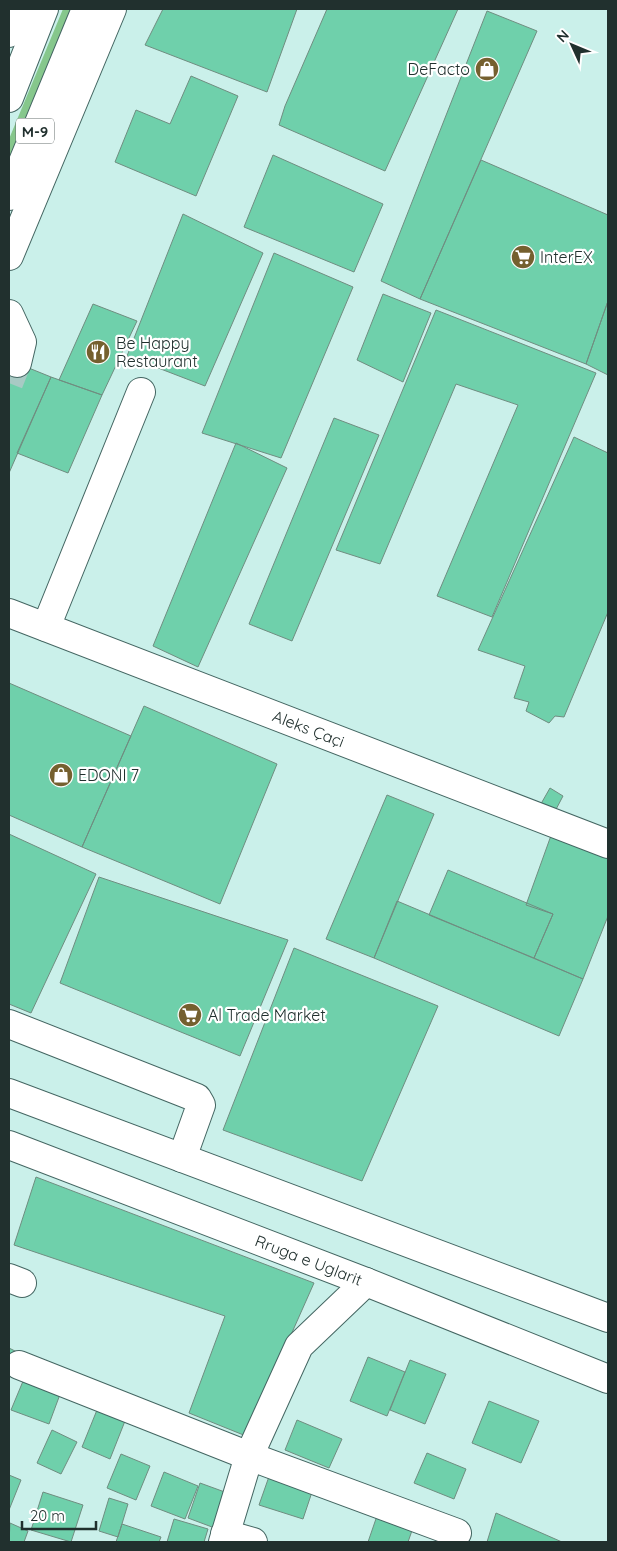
<svg xmlns="http://www.w3.org/2000/svg" width="617" height="1551" font-family="Quicksand,sans-serif">
<rect width="100%" height="100%" fill="#caf0ea"/>
<path fill="#86c78c" d="M 63,9 L 78,9 L 9,175 L 9,139 Z"/>
<path fill="#6fd0ab" stroke="#6f8d80" d="M 163,9 L 297,9 L 267,92 L 145,45 Z
M 327,9 L 458,9 L 385,171 L 279,125 L 285,106 Z
M 487,11 L 537,31 L 420,299 L 381,281 Z
M 191,76 L 238,96 L 196,196 L 115,162 L 136,110 L 170,124 Z
M 273,155 L 383,204 L 354,272 L 244,227 Z
M 481,160 L 608,215 L 608,301 L 586,364 L 420,299 Z
M 183,214 L 263,253 L 205,386 L 127,356 Z
M 274,253 L 353,287 L 281,458 L 202,433 Z
M 383,294 L 431,313 L 403,382 L 357,360 Z
M 608,301 L 608,375 L 586,364 Z
M 93,304 L 137,321 L 102,395 L 59,380 Z
M 436,310 L 596,373 L 492,617 L 437,596 L 518,405 L 456,384 L 380,564 L 336,550 Z
M 9,360 L 51,377 L 9,473 Z
M 51,377 L 102,395 L 68,473 L 17,453 Z
M 334,418 L 379,435 L 292,641 L 249,624 Z
M 574,437 L 608,453 L 608,612 L 564,717 L 555,716 L 549,723 L 526,711 L 529,702 L 514,698 L 525,666 L 478,650 Z
M 236,443 L 287,468 L 198,667 L 153,646 Z
M 9,683 L 131,736 L 82,847 L 9,815 Z
M 144,706 L 277,764 L 220,904 L 82,847 Z
M 550,788 L 563,796 L 552,817 L 538,809 Z
M 387,795 L 434,814 L 374,958 L 326,939 Z
M 553,830 L 608,852 L 608,916 L 583,979 L 534,958 L 553,914 L 526,905 Z
M 9,834 L 96,874 L 31,1013 L 9,1004 Z
M 448,870 L 553,914 L 534,958 L 429,915 Z
M 99,877 L 288,940 L 240,1056 L 60,983 Z
M 397,901 L 583,979 L 559,1036 L 374,958 Z
M 294,948 L 438,1006 L 362,1181 L 223,1130 Z
M 36,1177 L 314,1283 L 246,1436 L 189,1413 L 225,1316 L 14,1245 Z
M 9,1348 L 17,1352 L 9,1374 Z
M 368,1357 L 405,1372 L 387,1416 L 350,1401 Z
M 410,1360 L 446,1374 L 425,1424 L 390,1410 Z
M 26,1374 L 62,1389 L 49,1424 L 11,1410 Z
M 489,1401 L 539,1421 L 521,1463 L 472,1443 Z
M 97,1410 L 125,1421 L 110,1459 L 82,1447 Z
M 297,1420 L 342,1439 L 329,1468 L 285,1450 Z
M 52,1430 L 77,1442 L 61,1474 L 37,1463 Z
M 427,1453 L 466,1469 L 454,1499 L 414,1483 Z
M 121,1454 L 150,1466 L 136,1500 L 107,1488 Z
M 272,1468 L 315,1483 L 303,1519 L 259,1505 Z
M 164,1472 L 198,1486 L 185,1519 L 151,1506 Z
M 9,1475 L 21,1480 L 9,1510 Z
M 200,1483 L 233,1495 L 220,1530 L 188,1518 Z
M 43,1492 L 83,1505 L 71,1542 L 31,1530 Z
M 109,1498 L 128,1504 L 118,1537 L 99,1531 Z
M 379,1510 L 415,1522 L 408,1542 L 368,1542 Z
M 496,1513 L 562,1542 L 487,1542 Z
M 174,1519 L 208,1529 L 204,1542 L 167,1542 Z
M 10,1523 L 28,1531 L 24,1542 L 9,1542 Z
M 122,1524 L 161,1537 L 159,1542 L 116,1542 Z"/>
<g fill="none" stroke-linecap="round" stroke-linejoin="round">
<path stroke="#a8cac4" stroke-width="28" stroke-dasharray="28 14" stroke-linecap="butt" d="M 9,383 L 17,363"/>
<g stroke="#446662" stroke-width="30">
<g id="minor">
<path d="M 9,33 L 20,9"/>
<path d="M 9,256 L 112,9"/>
<path d="M 9,314 L 22,342 L 17,363"/>
<path id="s1" d="M 9,613 L 608,844"/>
<path d="M 46,627 L 141,392"/>
<path d="M 9,1024 L 197,1098 L 201,1105 L 182,1158"/>
<path d="M 9,1093 L 608,1318"/>
<path id="s2" d="M 9,1145 L 366,1282 L 608,1379"/>
<path d="M 9,1278 L 22,1283"/>
<path d="M 19,1365 L 249,1456 L 457,1533"/>
<path d="M 225,1534 L 253,1542"/>
<path d="M 223,1542 L 249,1456 L 299,1346 L 366,1282"/>
</g>
</g>
<g stroke="#446662" stroke-width="30">
<path id="highway" d="M 9,98 L 44,9
M 9,196 L 86,9"/>
</g>
<use href="#minor" stroke="#fff" stroke-width="28"/>
<use href="#highway" stroke="#fff" stroke-width="28"/>
</g>
<defs>
<g id="shop-disc" transform="scale(1.25)"><circle r="9.5" fill="#75602f" stroke="#fff"/><path d="M-5-2.5h2.3a2.7 3.5 0 0 1 5.4 0H5L5.5 6h-11ZM-1.5-2.5h3a1.5 2.3 0 0 0-3 0Z" fill="#fff"/></g>
<g id="supermarket-disc" transform="scale(1.25)"><circle r="9.5" fill="#75602f" stroke="#fff"/><path d="M-6-5.5h2.5l.6 2H6L4.5 2H-2.5L-4.4-4H-6ZM-1.5 3.2a1.3 1.3 0 1 0 .1 0ZM3 3.2a1.3 1.3 0 1 0 .1 0Z" fill="#fff"/></g>
<g id="restaurant-disc" transform="scale(1.25)"><circle r="9.5" fill="#75602f" stroke="#fff"/><path d="M-5-6h1v4h1v-4h1v4h1v-4h1v5L-1.5 .5V6h-2V.5L-5-1ZM5-6V6H3V1.5H1.5Q1.5-4 5-6Z" fill="#fff"/></g>
</defs>
<g fill-rule="evenodd">
<use href="#shop-disc" x="487" y="69"/>
<use href="#supermarket-disc" x="523" y="257"/>
<use href="#restaurant-disc" x="98" y="352"/>
<use href="#shop-disc" x="61" y="775"/>
<use href="#supermarket-disc" x="190" y="1015"/>
</g>
<g text-anchor="middle" dominant-baseline="central" stroke-width="4.5" stroke-linejoin="round" paint-order="stroke">
<rect fill="#fff" stroke="#646e6d" stroke-width="1" x="16" y="118.5" width="38" height="25" rx="4"/>
<g font-size="15" font-weight="bold" fill="#21302e">
<text x="35" y="131">M-9</text>
</g>
<g font-size="16" fill="#21302e" stroke="#fff" text-anchor="start">
<text x="470" y="69" text-anchor="end">DeFacto</text>
<text x="540" y="257">InterEX</text>
<text x="116" y="343">Be Happy<tspan x="116" dy="18">Restaurant</tspan></text>
<text x="78" y="775">EDONI 7</text>
<text x="208" y="1015">Al Trade Market</text>
</g>
<g font-size="16" fill="#21302e" stroke="#fff">
<text stroke="none"><textPath href="#s1" startOffset="321">Aleks Çaçi</textPath></text>
<text stroke="none"><textPath href="#s2" startOffset="321">Rruga e Uglarit</textPath></text>
</g>
</g>
<rect width="617" height="1551" fill="none" stroke="#21302e" stroke-width="20"/>
<g transform="translate(572 45) rotate(314)" stroke="#ffffff" stroke-width="4" paint-order="stroke">
<path d="M0-4L9 19L0 12L-9 19Z" fill="#21302e"/>
<text y="-8" font-size="14" font-weight="bold" text-anchor="middle" fill="#21302e">N</text>
</g>
<path d="M22 1521v8h74v-8" fill="none" stroke="#21302e" stroke-width="2.5"/>
<text x="30" y="1521" font-size="15" fill="#21302e" stroke="#ffffff" stroke-width="4" paint-order="stroke">20 m</text>
</svg>
